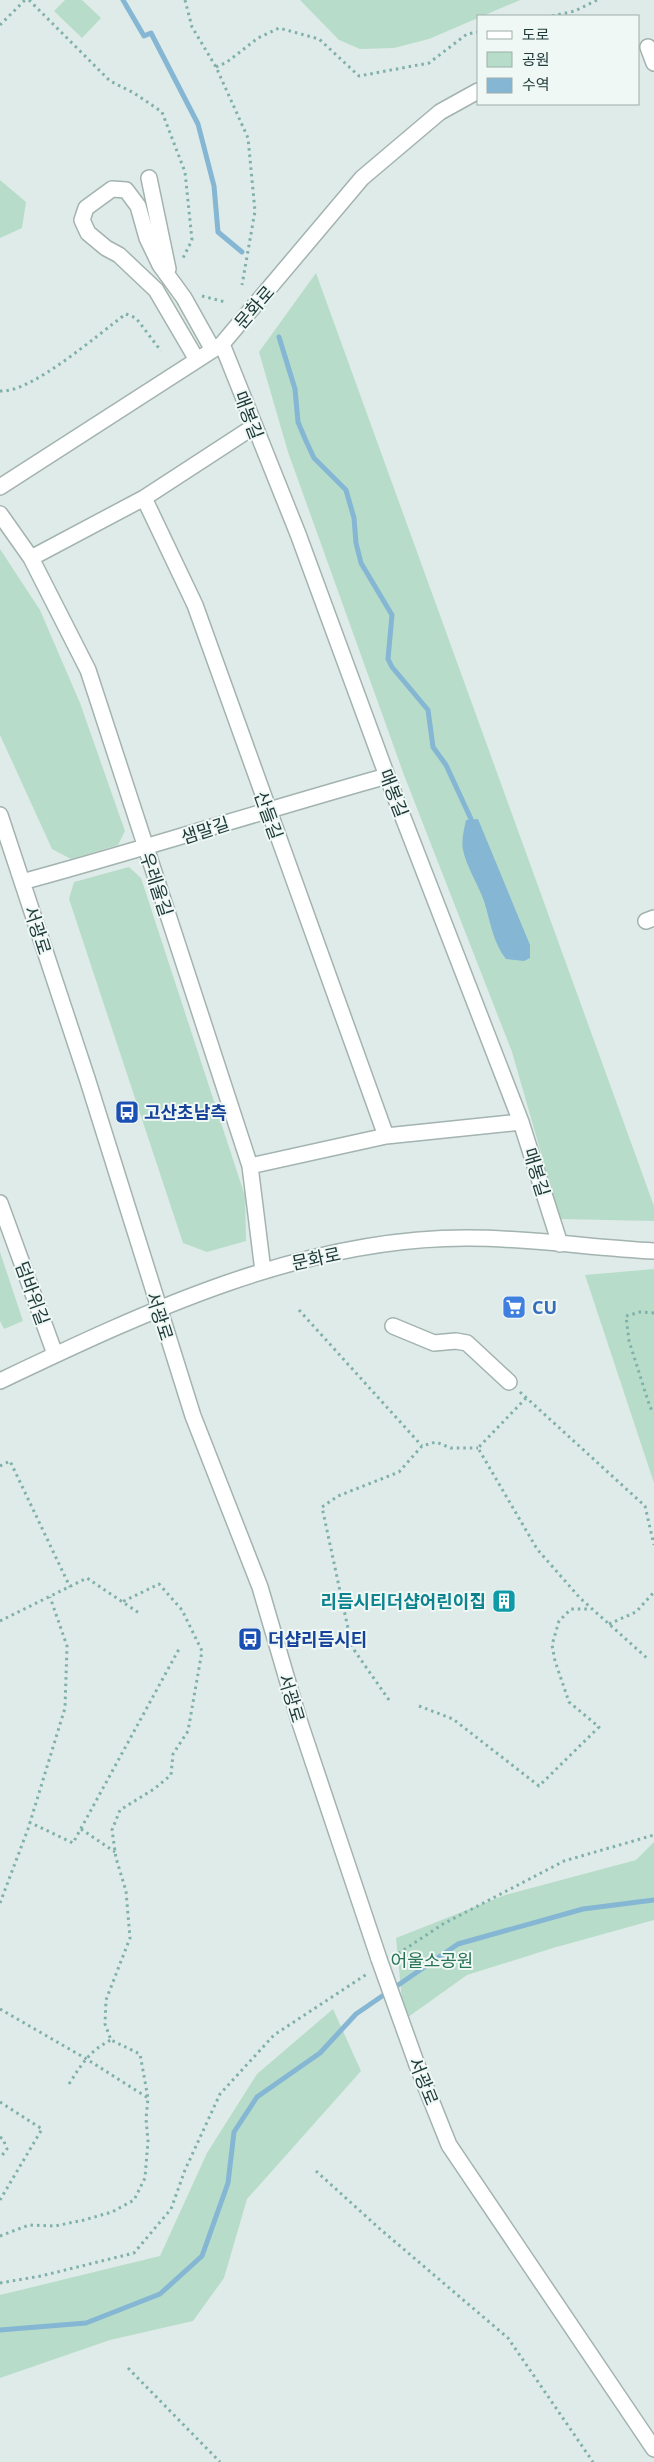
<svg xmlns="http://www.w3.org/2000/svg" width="654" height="2462" font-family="'Open Sans','Noto Sans KR',sans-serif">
<rect width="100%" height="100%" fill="#dfebe8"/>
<path fill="#b7ddca" d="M 65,0 L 82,0 L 101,18 L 82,38 L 54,11 Z
M 300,0 L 520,0 L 429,39 L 394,48 L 360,49 L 339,40 Z
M 0,180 L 26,202 L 22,228 L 0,238 Z
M 316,273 L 654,1206 L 654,1221 L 560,1219 L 512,1052 L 404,775 L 288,452 L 259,352 Z
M 0,549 L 40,610 L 80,703 L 125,831 L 118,845 L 71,859 L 52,849 L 0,735 Z
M 129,867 L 141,878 L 245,1196 L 246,1241 L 207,1252 L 183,1243 L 69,899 L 74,882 Z
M 0,1252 L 23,1321 L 4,1329 L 0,1321 Z
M 654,1269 L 654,1483 L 585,1275 Z
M 654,1842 L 654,1920 L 553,1948 L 467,1975 L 404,2020 L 396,1938 L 505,1895 L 636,1860 Z
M 333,2009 L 361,2071 L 247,2199 L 224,2278 L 193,2321 L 110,2340 L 0,2378 L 0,2295 L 160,2256 L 207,2153 L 257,2074 Z"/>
<path fill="#85b6d3" d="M 478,819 L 530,945 L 530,958 L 524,961 L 506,959 C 493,943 490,920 484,901 C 478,884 467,868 463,850 C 461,840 464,830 466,820 Z"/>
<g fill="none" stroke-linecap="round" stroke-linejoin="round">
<path stroke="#85b6d3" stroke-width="5" d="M 123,0 L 144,36 L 151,33 L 198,124 L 214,186 L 218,232 L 242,252
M 279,337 L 295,389 L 298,422 L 306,441 L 314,458 L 346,490 L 354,518 L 356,543 L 361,563 L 392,615 L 388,659 L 392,667 L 428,710 L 433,747 L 446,765 L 471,819
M 0,2330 L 86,2323 L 160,2294 L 202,2256 L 228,2183 L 234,2132 L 257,2097 L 320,2053 L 356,2014 L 458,1944 L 583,1909 L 654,1900"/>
<g stroke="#a2b3b0" stroke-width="18">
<path id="minor" d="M 648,47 L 654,63
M 149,178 L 168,269
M 222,344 L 298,534 L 387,776 L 521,1122 L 560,1244
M 197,360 L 156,290 L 119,255 L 106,248 L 88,233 L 82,220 L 86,208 L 112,189 L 126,190 L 138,206 L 147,238 L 160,265 L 184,298 L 213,350
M 0,487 L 222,344 L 362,178 L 440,112 L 478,91
M 144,498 L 195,605 L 386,1136
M 0,514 L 31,558 L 88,670 L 250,1166 L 263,1271
M 31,558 L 144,498 L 253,427
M 0,815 L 87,1078 L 193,1416 L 260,1587 L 299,1720 L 379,1959
M 22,882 C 144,849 265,810 387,776
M 646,921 L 654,918
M 250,1166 L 386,1136 L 521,1122
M 0,1203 L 55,1354
M 393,1326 L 434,1343 L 456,1341 L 467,1343 L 509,1382
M 0,1381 C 147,1311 304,1237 469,1238 C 531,1238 593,1248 654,1251
M 417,2065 L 449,2145 L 654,2449"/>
</g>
<path stroke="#7fb0ab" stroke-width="3" stroke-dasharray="2.5 4" stroke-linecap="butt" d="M 29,0 L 110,81 L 134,93 L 162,112 L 185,172 L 192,240 L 183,258
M 185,0 L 192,27 L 216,67 L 248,138 L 255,211 L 242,285
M 552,16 L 575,11 L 597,0
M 0,25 L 25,0
M 216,67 L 227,62 L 258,38 L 279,28 L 319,39 L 359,76 L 429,63 L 467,34 L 478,32
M 202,296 L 225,302
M 0,391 C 32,393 98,334 126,314 L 136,318 L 161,351
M 299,1310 L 422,1446
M 654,1313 L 640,1312 L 626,1316 L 629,1341 L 650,1407 L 654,1413
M 520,1392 L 645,1506 L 654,1545
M 526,1398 L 478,1448 L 537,1549 L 580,1598 L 648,1659
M 0,1466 L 10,1461 L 70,1587
M 0,1621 L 87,1578 L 139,1613
M 609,1624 L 636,1612 L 654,1592
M 389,1700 L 352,1647 L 322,1507 L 338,1496 L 399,1472 L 422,1446 L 436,1442 L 451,1448 L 478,1448
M 419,1706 L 453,1719 L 539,1786 L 599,1727 L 569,1702 L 555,1661 L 552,1645 L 559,1621 L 571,1609 L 591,1609
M 29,1822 L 73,1843 L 179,1649
M 81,1829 L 115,1852
M 0,1903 L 28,1829 L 65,1708 L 67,1646 L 50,1597
M 393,1957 L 443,1924 L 564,1861 L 654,1835
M 0,2009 L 85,2058 L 148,2098
M 69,2084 C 81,2065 90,2050 111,2040
M 0,2102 L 42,2129 L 0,2200
M 0,2137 L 3,2139 L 7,2149 L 0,2158
M 316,2171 L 380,2229 L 508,2338 L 593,2462
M 0,2236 L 29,2225 L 55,2226 L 84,2220 L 112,2212 L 134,2200 L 145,2178 L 148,2141 L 146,2119 L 148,2098 L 140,2054 L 111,2040 L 105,2024 L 106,2000 L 130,1938 L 126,1891 L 116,1858 L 112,1830 L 120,1810 L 154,1789 L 171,1775 L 173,1754 L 188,1731 L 202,1651 L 182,1610 L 159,1584 L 122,1602
M 0,2283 L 41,2276 L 134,2253 L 171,2209 L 185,2170 L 220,2094 L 274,2035 L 367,1974
M 128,2368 L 220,2462"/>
<use href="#minor" stroke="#fff" stroke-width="15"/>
<g stroke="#a2b3b0" stroke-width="18" stroke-linecap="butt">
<path id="minor-bridge" d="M 379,1959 L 417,2065"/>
</g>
<use href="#minor-bridge" stroke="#fff" stroke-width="15"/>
</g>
<defs>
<g id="bus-square" transform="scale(1.25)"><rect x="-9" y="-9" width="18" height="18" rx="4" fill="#1a4fb4" stroke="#f0f8f5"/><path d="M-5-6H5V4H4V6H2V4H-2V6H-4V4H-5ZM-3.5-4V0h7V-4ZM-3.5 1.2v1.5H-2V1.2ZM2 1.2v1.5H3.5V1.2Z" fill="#fff"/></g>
<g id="supermarket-square" transform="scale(1.25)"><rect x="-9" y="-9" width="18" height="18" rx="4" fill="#3f7fe0" stroke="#f0f8f5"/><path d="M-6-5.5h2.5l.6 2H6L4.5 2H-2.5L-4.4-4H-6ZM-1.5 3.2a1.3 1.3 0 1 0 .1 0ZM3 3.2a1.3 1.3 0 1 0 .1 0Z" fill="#fff"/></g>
<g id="building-square" transform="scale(1.25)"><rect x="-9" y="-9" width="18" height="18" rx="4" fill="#0f9aa8" stroke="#f0f8f5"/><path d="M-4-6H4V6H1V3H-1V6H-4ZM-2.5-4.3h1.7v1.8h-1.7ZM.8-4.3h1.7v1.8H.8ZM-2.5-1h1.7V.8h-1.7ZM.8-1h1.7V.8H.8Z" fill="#fff"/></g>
</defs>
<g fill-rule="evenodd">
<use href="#bus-square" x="127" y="1112"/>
<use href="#supermarket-square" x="514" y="1307"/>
<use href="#building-square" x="504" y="1601"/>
<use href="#bus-square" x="250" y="1639"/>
</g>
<g text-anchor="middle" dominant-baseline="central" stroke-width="4" stroke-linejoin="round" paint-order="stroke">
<g font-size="18" fill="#203c3a" stroke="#f0f8f5">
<text transform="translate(254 307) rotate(-49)">문화로</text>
<text transform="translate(249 415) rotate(69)">매봉길</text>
<text transform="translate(394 793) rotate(69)">매봉길</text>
<text transform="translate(269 815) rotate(70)">산들길</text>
<text transform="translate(205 830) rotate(-18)">샘말길</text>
<text transform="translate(157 884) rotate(72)">우레울길</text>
<text transform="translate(38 930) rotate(72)">서광로</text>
<text transform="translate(537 1172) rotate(73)">매봉길</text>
<text transform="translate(316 1258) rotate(-12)">문화로</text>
<text transform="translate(33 1293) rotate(70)">덤바위길</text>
<text transform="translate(160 1316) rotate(72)">서광로</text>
<text transform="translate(292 1698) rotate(73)">서광로</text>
<text transform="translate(424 2081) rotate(68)">서광로</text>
</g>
<g font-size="18" font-weight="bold" fill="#164399" stroke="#f0f8f5" text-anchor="start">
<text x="144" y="1112">고산초남측</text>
<text x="268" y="1639">더샵리듬시티</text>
</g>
<g font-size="18" font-weight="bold" fill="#366cbe" stroke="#f0f8f5" text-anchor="start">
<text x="532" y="1307">CU</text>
</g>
<g font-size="18" font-weight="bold" fill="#0d838f" stroke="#f0f8f5" text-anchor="end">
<text x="486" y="1601">리듬시티더샵어린이집</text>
</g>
<g font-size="18" fill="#297456" stroke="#f0f8f5">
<text x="432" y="1960">어울소공원</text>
</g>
</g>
<rect x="477" y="15" width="162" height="90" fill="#f0f8f5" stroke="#9dadaa"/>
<rect x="487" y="31" width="25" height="8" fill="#ffffff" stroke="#9dadaa"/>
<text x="522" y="40" font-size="15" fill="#203c3a">도로</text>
<rect x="487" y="52" width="25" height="15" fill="#b7ddca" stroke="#9dadaa"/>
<text x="522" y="65" font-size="15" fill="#203c3a">공원</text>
<rect x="487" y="78" width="25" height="15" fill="#85b6d3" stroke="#9dadaa"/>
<text x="522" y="90" font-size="15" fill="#203c3a">수역</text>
</svg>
